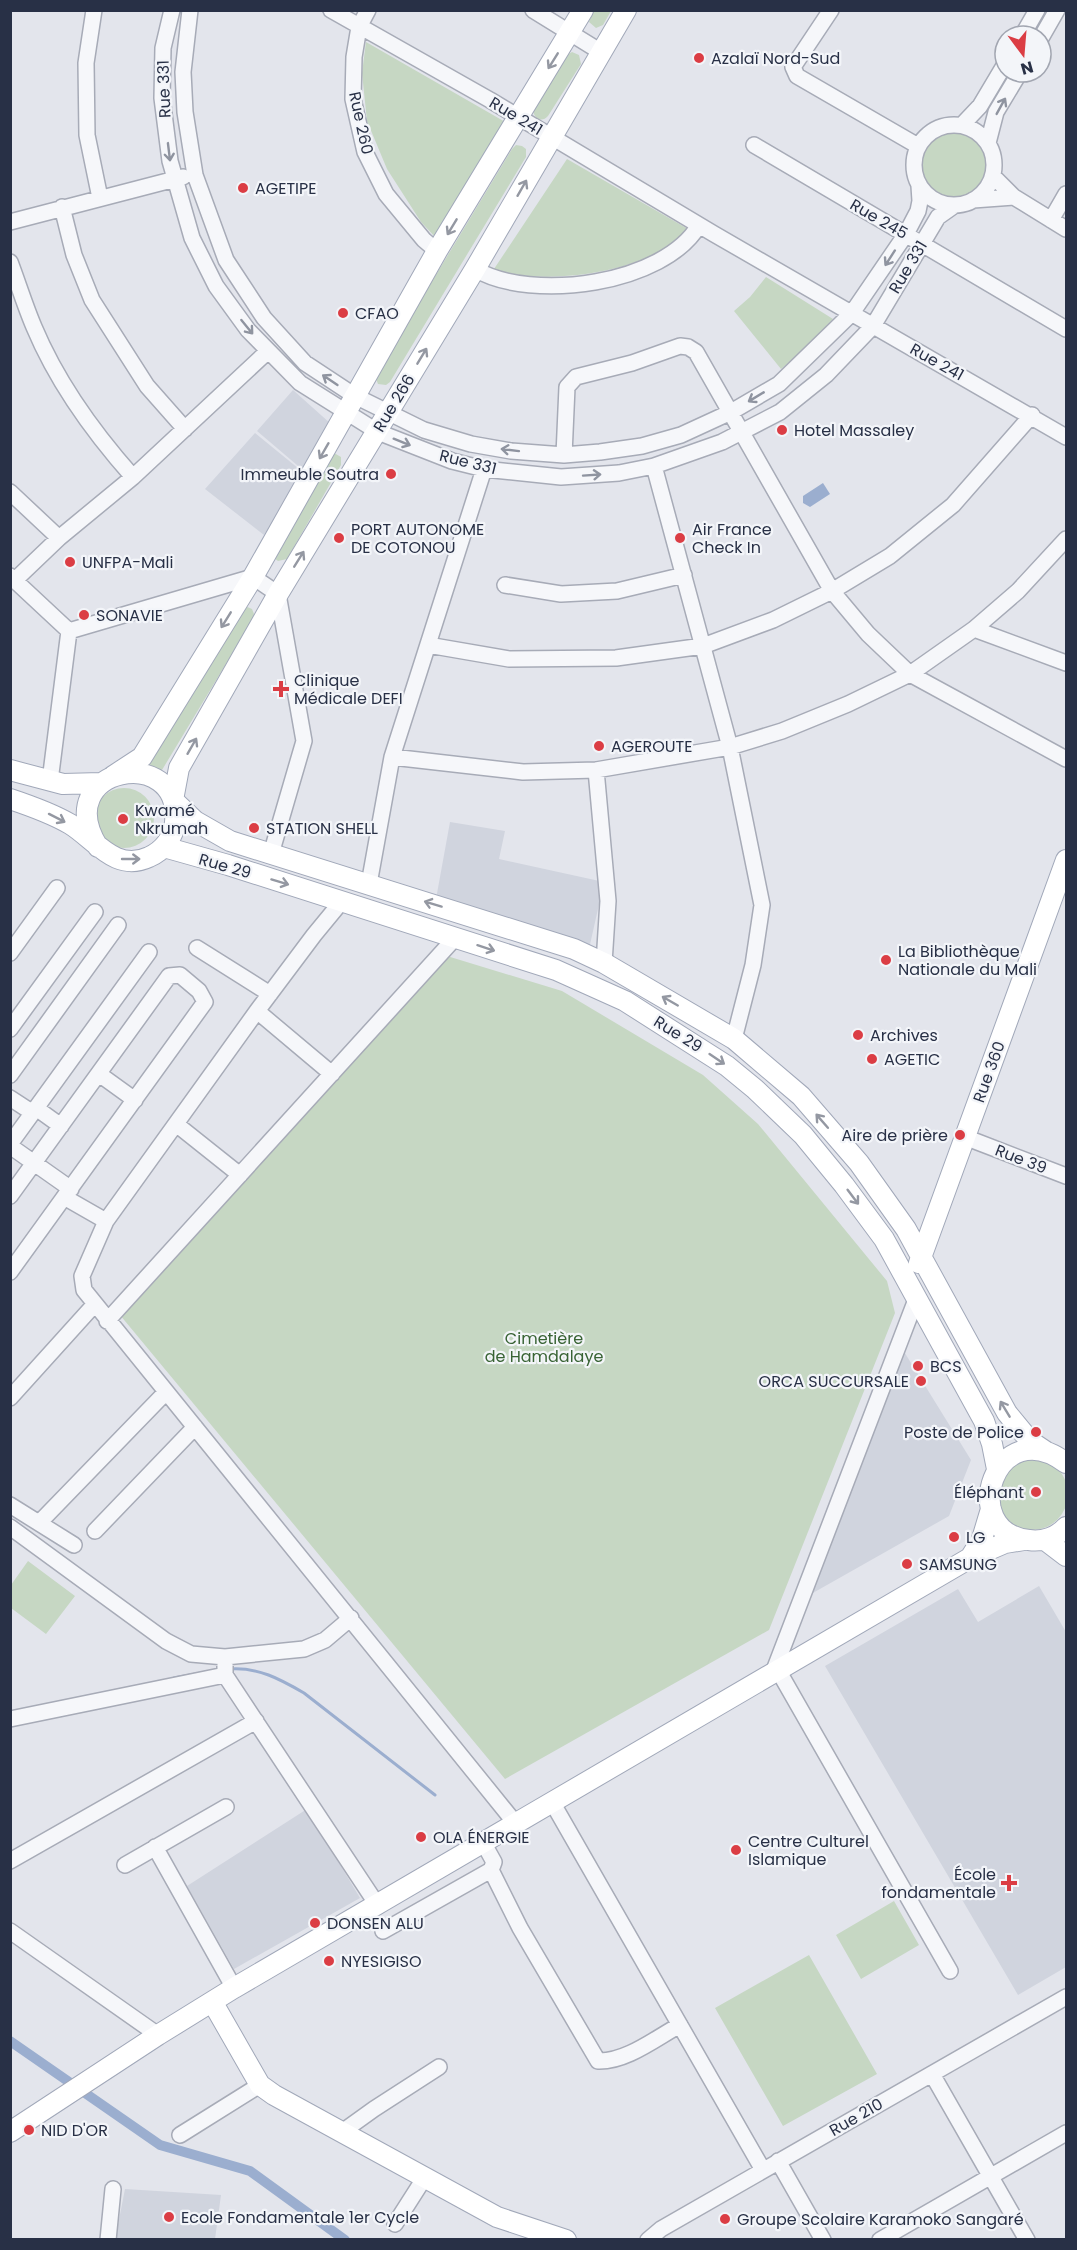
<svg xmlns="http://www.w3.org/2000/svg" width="1077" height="2250" font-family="Poppins,sans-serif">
<rect width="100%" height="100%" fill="#e3e5ec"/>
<path fill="#d0d4de" d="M 293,390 L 331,424 L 304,471 L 257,431 Z
M 255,433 L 304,473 L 264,535 L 205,489 Z
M 450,822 L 505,831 L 499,859 L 604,882 L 589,949 L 436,899 Z
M 903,1350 L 971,1460 L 949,1516 L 804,1598 Z
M 1039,1586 L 1066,1632 L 1066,1967 L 1018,1995 L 825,1666 L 958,1589 L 978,1622 Z
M 307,1809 L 360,1898 L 234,1969 L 187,1886 Z
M 125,2189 L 221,2195 L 215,2239 L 115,2240 Z"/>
<path fill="#c6d7c3" d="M 593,11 L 611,11 L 603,25 L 596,28 L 589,22 Z
M 366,42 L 507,123 L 436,238 L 421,222 L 387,169 L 367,121 L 362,73 Z
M 572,52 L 579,55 L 581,64 L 548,116 C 542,123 534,119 533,110 L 567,55 Z
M922 165a33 33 0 1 1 66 0a33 33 0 1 1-66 0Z
M 516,145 L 522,146 L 526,149 L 526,157 L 390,382 L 386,385 L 378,384 L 376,379 L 376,374 L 512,149 Z
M 567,159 L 688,229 C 653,273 543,287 494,269 Z
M 766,277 L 833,319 L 806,348 L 781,369 L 734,311 L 750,297 Z
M 334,453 L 341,457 L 341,465 L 287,559 L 278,561 L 274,558 Z
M 245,606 L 252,609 L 254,614 L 253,619 L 159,775 L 144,766 Z
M94 818a30 30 0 1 1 60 0a30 30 0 1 1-60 0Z
M 447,956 L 562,991 L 703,1075 L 758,1124 L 887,1281 L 895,1313 L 769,1630 L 505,1779 L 120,1315 Z
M996 1494a36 36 0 1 1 72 0a36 36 0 1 1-72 0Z
M 28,1561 L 75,1596 L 46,1634 L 11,1608 L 11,1585 Z
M 894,1901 L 919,1945 L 861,1979 L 836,1935 Z
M 809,1955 L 877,2074 L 783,2126 L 715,2008 Z"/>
<path fill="#9baecf" d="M 823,483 L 830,494 L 810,507 L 803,503 L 803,496 Z"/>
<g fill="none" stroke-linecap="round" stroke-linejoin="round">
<path stroke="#9baecf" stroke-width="3" d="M 230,1669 C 258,1667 280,1679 304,1693 L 435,1795
M 174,1678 L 217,1670"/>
<path stroke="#9baecf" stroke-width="10" d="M 10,2041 L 160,2145 L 250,2171 L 345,2240"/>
<g stroke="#a7abb7" stroke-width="18">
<path id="minor" d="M 94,10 L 86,63 L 87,135 L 100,198
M 172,10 L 163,48 L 162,98 L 170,161 L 192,238 L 216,286 L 248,330 L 300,383 L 378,432 L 452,461 L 484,469 L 561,477 L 619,473 L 654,466 L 722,442 L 780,412 L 826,375 L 873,326 L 938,217 L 955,205
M 190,10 L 183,72 L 185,112 L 195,175 L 226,260 L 264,318 L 305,363 L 355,396 L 424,430 L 471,444 L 511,451 L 564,455 L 600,452 L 642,446 L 681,435 L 731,412 L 779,384 L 852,313 L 906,234 L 918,211 L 920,201 L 919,186
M 331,10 L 490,100 L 714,234 L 1066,437
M 368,10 L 359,27 L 354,57 L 353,99 L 365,152 L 386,194 L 424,240 L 437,251
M 533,10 L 601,52
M 831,10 L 793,67 L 797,76 L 918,146
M 1022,36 L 1037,10
M 1041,38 L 1057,10
M914 165a40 40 0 1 1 80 0a40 40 0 1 1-80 0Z
M 962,125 L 980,106 L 1005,64
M 988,143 L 996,112 L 1020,72
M 754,145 L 1066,329
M 993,176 L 1014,197 L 1066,229
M 973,200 L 1014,197
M 62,207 L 74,255 L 92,300 L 147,386 L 185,429
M 1051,220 L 1066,194
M 10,222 L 183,177
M 10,262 C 18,283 25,306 34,327 C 57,382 93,432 133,477
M 475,269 C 532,303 665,284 699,225
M 564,455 L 567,387 L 576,377 L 632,363 L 680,346 L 688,347 L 696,352 L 832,591 L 868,634 L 910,674 L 1066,759
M 654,466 L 730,747 L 762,905 L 753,965 L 734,1039
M 10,492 L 59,538
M 10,576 L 69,631
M 15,580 L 59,538 L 133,477 L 268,351
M 505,585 L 561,594 L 617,591 L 684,575
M 974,629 L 1066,663
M 69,631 L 253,577 L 278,594 L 304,741 L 271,854
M 428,645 L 509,659 L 616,658 L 703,646 L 773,620 L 832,591 L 890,556 L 953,505 L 1032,415
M 392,757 L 523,772 L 596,770 L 730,747 L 782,731 L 848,704 L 910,674 L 974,629 L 1018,591 L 1066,539
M 596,770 L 608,901 L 604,963
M 50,781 L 69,631
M 369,884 L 392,757 L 484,469
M 342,901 L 314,935 L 257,1011 L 106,1221 L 82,1276 L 84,1290 L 516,1824
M 197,948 L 270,994
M 10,953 L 57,888
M 257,1011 L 332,1074
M 10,1029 L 95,912
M 99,1074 L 135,1100
M 10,1075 L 118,925
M 10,1098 L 33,1113
M 36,1108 L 61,1126
M 176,1124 L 240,1175
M 975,1141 L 1066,1176
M 10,1144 L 149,952
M 10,1146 L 71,1189
M 10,1196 L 169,976 L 180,975 L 199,991 L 205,1002 L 10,1272
M 64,1197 L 106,1221
M 107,1321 L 455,938
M 10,1398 L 94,1305
M 10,1505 L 74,1545
M 39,1523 L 166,1392
M 10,1527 L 166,1641 L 191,1654 L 225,1657 L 304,1649 L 325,1640 L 351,1618
M 95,1531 L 195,1427
M 225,1657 L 225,1675 L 378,1906
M 778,1670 L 950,1971
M 773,1673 L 917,1297
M 10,1719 L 225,1675
M 552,1802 L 763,2170
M 155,1847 L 234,1988
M 10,1861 L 256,1721
M 125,1865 L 226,1807
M 491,1870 L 520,1928 L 598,2061 C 626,2062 656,2038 680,2025
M 10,1931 L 158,2035
M 383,1931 L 491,1870 L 494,1862 L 484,1844
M 932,2074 L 1027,2240
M 342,2132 L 374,2109 L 439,2067
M 180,2135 L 260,2085
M 778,2161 L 823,2240
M 395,2224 L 425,2177
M 108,2240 L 113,2189
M 648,2240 L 661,2229 L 1066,1997
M 880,2240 L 1066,2133"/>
</g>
<g stroke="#a1a8b9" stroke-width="22">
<path id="major" d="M 10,770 L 63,784 L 101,783
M 113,776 L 142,757 L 253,577 L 437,251 L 583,10
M 10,799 C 31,806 51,813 70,824 C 95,839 115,873 149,857 C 163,851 174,837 175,822 C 183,743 48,766 98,847
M 173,800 L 195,821 L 230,841 L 574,949 L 604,963 L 734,1039 L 801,1096 L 859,1163 L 906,1229 L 1007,1413 L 1030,1441 L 1045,1451
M 173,800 L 179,768 L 278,594 L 475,269 L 626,10
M 164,847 L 228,865 L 556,970 L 625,1001 L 727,1066 L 755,1089 L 803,1135 L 844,1185 L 884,1239 L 984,1421 L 992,1444 L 997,1469
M 919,1263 L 1066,860
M 1066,1463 C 996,1410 955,1532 1029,1540 C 1043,1542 1057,1537 1066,1527
M 1045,1540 L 1066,1556
M 970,1558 L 982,1539 L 991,1509
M 213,2003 L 260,2085 L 274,2095 L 497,2217 L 566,2240
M 10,2132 L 158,2035 L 234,1988 L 970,1558 L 1005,1543 L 1024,1540"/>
</g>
<use href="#minor" stroke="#f6f7fa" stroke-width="15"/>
<use href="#major" stroke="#fff" stroke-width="20"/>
</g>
<defs><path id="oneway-shaft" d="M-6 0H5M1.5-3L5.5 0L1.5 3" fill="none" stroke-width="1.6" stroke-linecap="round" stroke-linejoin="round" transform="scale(1.5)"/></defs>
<g stroke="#9498a2">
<use href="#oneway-shaft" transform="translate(553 61) rotate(122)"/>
<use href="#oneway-shaft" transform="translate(522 188) rotate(-60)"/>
<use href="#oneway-shaft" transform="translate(452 227) rotate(121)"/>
<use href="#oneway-shaft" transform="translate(422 356) rotate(-59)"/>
<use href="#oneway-shaft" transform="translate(324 451) rotate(120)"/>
<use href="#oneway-shaft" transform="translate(299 559) rotate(-58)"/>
<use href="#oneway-shaft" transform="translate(226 620) rotate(122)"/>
<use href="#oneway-shaft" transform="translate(192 746) rotate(-60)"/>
<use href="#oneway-shaft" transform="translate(57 818) rotate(27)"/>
<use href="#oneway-shaft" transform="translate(131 859)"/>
<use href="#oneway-shaft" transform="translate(280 882) rotate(17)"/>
<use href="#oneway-shaft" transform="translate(433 904) rotate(-163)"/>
<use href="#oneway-shaft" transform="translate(486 948) rotate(18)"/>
<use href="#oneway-shaft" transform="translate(670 1001) rotate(-150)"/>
<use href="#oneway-shaft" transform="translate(717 1059) rotate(34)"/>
<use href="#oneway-shaft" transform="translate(822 1121) rotate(-131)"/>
<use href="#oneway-shaft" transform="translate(853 1197) rotate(53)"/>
<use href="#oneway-shaft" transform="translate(1005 1409) rotate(-121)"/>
</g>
<g stroke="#8f94a0">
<use href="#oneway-shaft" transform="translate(1001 106) rotate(-61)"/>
<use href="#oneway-shaft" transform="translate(169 152) rotate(83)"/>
<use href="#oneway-shaft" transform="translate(890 258) rotate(123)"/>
<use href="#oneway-shaft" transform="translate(247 327) rotate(51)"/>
<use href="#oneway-shaft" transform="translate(330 380) rotate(-146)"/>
<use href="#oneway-shaft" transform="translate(756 397) rotate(149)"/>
<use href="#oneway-shaft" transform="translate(402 442) rotate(22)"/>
<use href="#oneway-shaft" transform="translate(510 450) rotate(-173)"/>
<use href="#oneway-shaft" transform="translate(592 475) rotate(-4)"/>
</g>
<g fill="#db3d44" stroke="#f3f5f9" stroke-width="2">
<circle cx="699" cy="58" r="6"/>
<circle cx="243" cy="188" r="6"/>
<circle cx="343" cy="313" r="6"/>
<circle cx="782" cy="430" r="6"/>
<circle cx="391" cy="474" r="6"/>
<circle cx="339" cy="538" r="6"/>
<circle cx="680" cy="538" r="6"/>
<circle cx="70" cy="562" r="6"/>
<circle cx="84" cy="615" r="6"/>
<path d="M278 680h6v6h6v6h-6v6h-6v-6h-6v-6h6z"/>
<circle cx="599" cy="746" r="6"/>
<circle cx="123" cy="819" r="6"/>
<circle cx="254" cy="828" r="6"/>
<circle cx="886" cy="960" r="6"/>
<circle cx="858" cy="1035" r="6"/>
<circle cx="872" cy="1059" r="6"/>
<circle cx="960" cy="1135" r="6"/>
<circle cx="918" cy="1366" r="6"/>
<circle cx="921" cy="1381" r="6"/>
<circle cx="1036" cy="1432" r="6"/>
<circle cx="1036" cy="1492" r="6"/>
<circle cx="954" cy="1537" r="6"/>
<circle cx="907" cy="1564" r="6"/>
<circle cx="421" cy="1837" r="6"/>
<circle cx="736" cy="1850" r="6"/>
<path d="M1006 1874h6v6h6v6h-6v6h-6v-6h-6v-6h6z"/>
<circle cx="315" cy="1923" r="6"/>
<circle cx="329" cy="1961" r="6"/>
<circle cx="29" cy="2130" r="6"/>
<circle cx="169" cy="2217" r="6"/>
<circle cx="725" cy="2219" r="6"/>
</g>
<g text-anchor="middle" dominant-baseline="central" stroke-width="4.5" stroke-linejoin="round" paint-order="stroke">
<g font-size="16" fill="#283046" stroke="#f3f5f9" text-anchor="start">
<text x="711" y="58">Azalaï Nord-Sud</text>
<text x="255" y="188">AGETIPE</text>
<text x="355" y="313">CFAO</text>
<text x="794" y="430">Hotel Massaley</text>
<text x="379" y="474" text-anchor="end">Immeuble Soutra</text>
<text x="351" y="529">PORT AUTONOME<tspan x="351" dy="18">DE COTONOU</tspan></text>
<text x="692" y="529">Air France<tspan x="692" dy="18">Check In</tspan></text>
<text x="82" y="562">UNFPA-Mali</text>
<text x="96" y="615">SONAVIE</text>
<text x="294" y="680">Clinique<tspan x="294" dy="18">Médicale DEFI</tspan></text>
<text x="611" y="746">AGEROUTE</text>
<text x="135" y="810">Kwamé<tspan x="135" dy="18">Nkrumah</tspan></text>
<text x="266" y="828">STATION SHELL</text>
<text x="898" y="951">La Bibliothèque<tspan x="898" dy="18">Nationale du Mali</tspan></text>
<text x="870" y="1035">Archives</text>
<text x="884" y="1059">AGETIC</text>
<text x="948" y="1135" text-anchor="end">Aire de prière</text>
<text x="930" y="1366">BCS</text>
<text x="909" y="1381" text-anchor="end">ORCA SUCCURSALE</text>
<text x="1024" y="1432" text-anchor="end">Poste de Police</text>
<text x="1024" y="1492" text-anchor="end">Éléphant</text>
<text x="966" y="1537">LG</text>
<text x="919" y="1564">SAMSUNG</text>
<text x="433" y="1837">OLA ÉNERGIE</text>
<text x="748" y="1841">Centre Culturel<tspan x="748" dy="18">Islamique</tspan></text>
<text x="996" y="1874" text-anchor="end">École<tspan x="996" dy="18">fondamentale</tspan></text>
<text x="327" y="1923">DONSEN ALU</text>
<text x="341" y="1961">NYESIGISO</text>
<text x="41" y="2130">NID D'OR</text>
<text x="181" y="2217">Ecole Fondamentale 1er Cycle</text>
<text x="737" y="2219">Groupe Scolaire Karamoko Sangaré</text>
</g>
<g font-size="16" fill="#283046" stroke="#f3f5f9">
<text transform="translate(164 89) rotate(-92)">Rue 331</text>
<text transform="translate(516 116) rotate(31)">Rue 241</text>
<text transform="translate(361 123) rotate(78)">Rue 260</text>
<text transform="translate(879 219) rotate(30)">Rue 245</text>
<text transform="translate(908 267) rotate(-59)">Rue 331</text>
<text transform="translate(937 362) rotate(29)">Rue 241</text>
<text transform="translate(394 403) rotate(-59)">Rue 266</text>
<text transform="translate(468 462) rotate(14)">Rue 331</text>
<text transform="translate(225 866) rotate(16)">Rue 29</text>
<text transform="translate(678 1034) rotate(32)">Rue 29</text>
<text transform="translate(989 1072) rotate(-70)">Rue 360</text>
<text transform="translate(1021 1159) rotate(21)">Rue 39</text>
<text transform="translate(856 2117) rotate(-30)">Rue 210</text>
</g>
<g font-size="16" fill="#386334" stroke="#f3f5f9">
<text x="544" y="1338">Cimetière<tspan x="544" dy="18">de Hamdalaye</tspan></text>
</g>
</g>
<rect width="1077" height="2250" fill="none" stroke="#283046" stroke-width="24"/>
<g transform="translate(1023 54) rotate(164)"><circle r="28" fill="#f3f5f9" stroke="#a2a6b1" stroke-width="1.5"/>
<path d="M0-4.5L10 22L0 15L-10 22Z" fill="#db3d44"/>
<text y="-9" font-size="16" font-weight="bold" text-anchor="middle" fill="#283046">N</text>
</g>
</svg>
